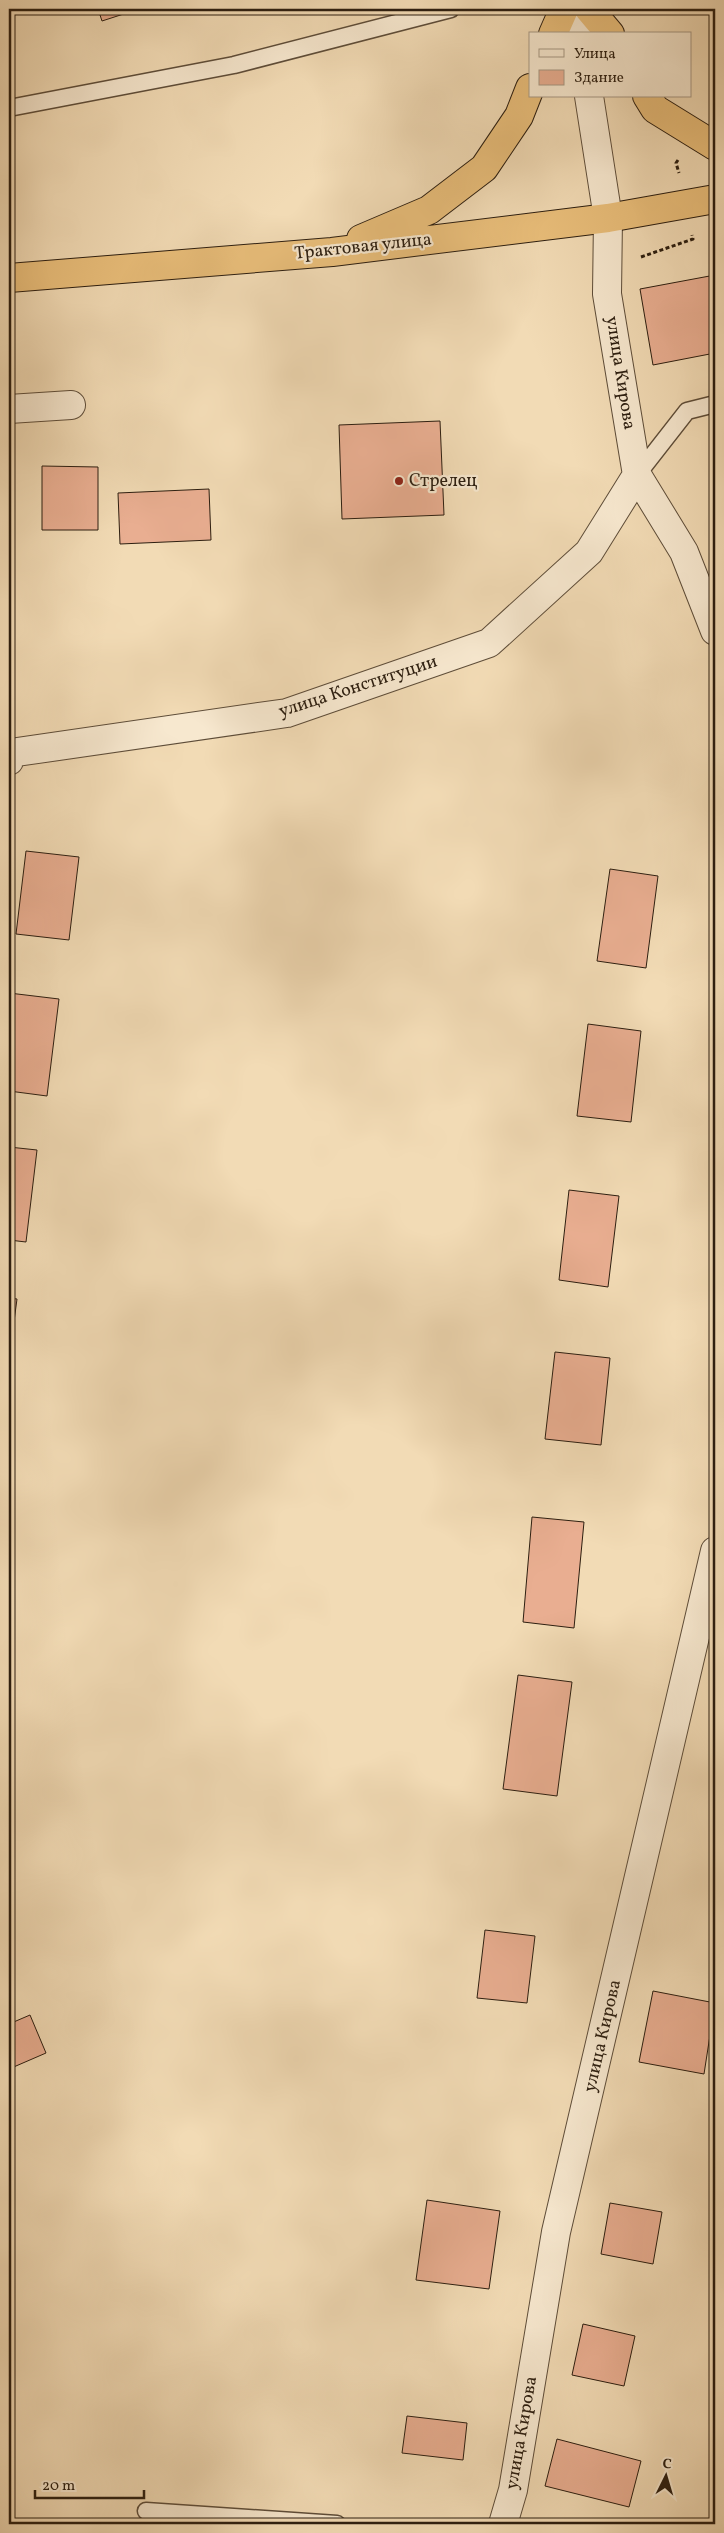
<svg xmlns="http://www.w3.org/2000/svg" width="724" height="2533" font-family="Vollkorn,serif">
<rect width="100%" height="100%" fill="#f2dbb5"/>
<filter id="stains"><feTurbulence type="fractalNoise" baseFrequency=".004" numOctaves="4"/><feColorMatrix values="0 0 0 0 .2 0 0 0 0 .09 0 0 0 0 .02 0 0 0 .5 -.17"/></filter>
<radialGradient id="worn" r=".72"><stop offset=".6" stop-color="#630" stop-opacity="0"/><stop offset="1" stop-color="#630" stop-opacity=".3"/></radialGradient>
<path fill="#e9ae91" stroke="#2c1e10" d="M 98,9 L 139,9 L 102,21 Z
M 715,275 L 715,353 L 653,365 L 640,289 Z
M 440,421 L 444,515 L 342,519 L 339,425 Z
M 42,466 L 98,467 L 98,530 L 42,530 Z
M 209,489 L 211,540 L 120,544 L 118,493 Z
M 26,851 L 79,857 L 69,940 L 16,934 Z
M 610,869 L 658,876 L 646,968 L 597,961 Z
M 9,993 L 59,999 L 47,1096 L 9,1091 Z
M 588,1024 L 641,1031 L 631,1122 L 577,1116 Z
M 9,1147 L 37,1150 L 26,1242 L 9,1240 Z
M 569,1190 L 619,1196 L 608,1287 L 559,1280 Z
M 9,1298 L 17,1299 L 9,1359 Z
M 555,1352 L 610,1358 L 601,1445 L 545,1439 Z
M 532,1517 L 584,1522 L 574,1628 L 523,1622 Z
M 518,1675 L 572,1682 L 557,1796 L 503,1789 Z
M 485,1930 L 535,1936 L 527,2003 L 477,1998 Z
M 653,1991 L 715,2003 L 704,2074 L 639,2062 Z
M 30,2015 L 46,2053 L 9,2069 L 9,2024 Z
M 427,2200 L 500,2211 L 489,2289 L 416,2280 Z
M 610,2203 L 662,2212 L 653,2264 L 601,2254 Z
M 583,2324 L 635,2336 L 624,2386 L 572,2375 Z
M 407,2416 L 467,2423 L 463,2460 L 402,2453 Z
M 557,2439 L 641,2461 L 629,2507 L 545,2486 Z"/>
<g fill="none" stroke-linecap="round" stroke-linejoin="round">
<g stroke="#5e4d39" stroke-width="19">
<path id="service" d="M 9,108 L 234,65 L 451,9
M 637,475 L 687,411 L 715,404
M 146,2511 L 337,2524"/>
</g>
<g stroke="#5e4d39" stroke-width="30">
<path id="minor" d="M 608,218 L 607,294 L 637,475 L 684,552 L 715,631
M 9,409 L 71,405
M 9,761 L 10,753 L 287,713 L 489,643 L 589,552 L 637,475
M 503,2524 L 513,2490 L 556,2232 L 715,1551"/>
</g>
<g stroke="#5e4d39" stroke-width="30">
<path id="tertiary" d="M 576,9 L 580,34
M 589,96 L 608,218"/>
</g>
<g stroke="#2c1e10" stroke-width="30">
<path id="trunk" d="M 589,9 L 610,34
M 553,34 L 564,9
M 647,96 L 655,109 L 715,146
M 361,239 L 429,210 L 484,168 L 519,116 L 530,88
M 9,278 L 332,252 L 608,218 L 715,199"/>
</g>
<path stroke="#2c1e10" stroke-width="3" stroke-dasharray="4 2.5" stroke-linecap="butt" d="M 678,160 L 676,163 L 679,173
M 641,257 L 693,239 L 692,235"/>
<use href="#service" stroke="#f7e8cf" stroke-width="16"/>
<use href="#minor" stroke="#f7e8cf" stroke-width="28"/>
<use href="#tertiary" stroke="#f7e8cf" stroke-width="28"/>
<use href="#trunk" stroke="#e9be7a" stroke-width="28"/>
</g>
<circle fill="#8f2418" stroke="#f7e8cf" stroke-width="2" cx="399" cy="481" r="5"/>
<g text-anchor="middle" dominant-baseline="central" stroke-width="4.5" stroke-linejoin="round" paint-order="stroke">
<g font-size="18" fill="#2c1e10" stroke="#f7e8cf">
<text transform="translate(363 247) rotate(-6)">Трактовая улица</text>
<text transform="translate(620 373) rotate(81)">улица Кирова</text>
<text transform="translate(358 687) rotate(-18)">улица Конституции</text>
<text transform="translate(603 2036) rotate(-77)">улица Кирова</text>
<text transform="translate(522 2433) rotate(-80)">улица Кирова</text>
</g>
<g font-size="18" fill="#2c1e10" stroke="#f7e8cf" text-anchor="start">
<text x="409" y="481">Стрелец</text>
</g>
</g>
<rect width="724" height="2533" fill="none" stroke="#f2dbb5" stroke-width="30"/>
<rect x="10" y="10" width="704" height="2513" fill="none" stroke="#2c1e10" stroke-width="2.5"/>
<rect x="15" y="15" width="694" height="2503" fill="none" stroke="#2c1e10"/>
<rect x="529" y="32" width="162" height="65" fill="#f7e8cf" stroke="#a69783"/>
<rect x="539" y="49" width="25" height="8" fill="#f7e8cf" stroke="#a69783"/>
<text x="574" y="58" font-size="15" fill="#2c1e10">Улица</text>
<rect x="539" y="70" width="25" height="15" fill="#e9ae91" stroke="#a69783"/>
<text x="574" y="82" font-size="15" fill="#2c1e10">Здание</text>
<g transform="translate(666 2476) rotate(5)" stroke="#f7e8cf" stroke-width="4" paint-order="stroke">
<path d="M0-4L9 19L0 12L-9 19Z" fill="#2c1e10"/>
<text y="-8" font-size="14" font-weight="bold" text-anchor="middle" fill="#2c1e10">С</text>
</g>
<path d="M35 2490v8h109v-8" fill="none" stroke="#2c1e10" stroke-width="2.5"/>
<text x="42" y="2490" font-size="15" fill="#2c1e10" stroke="#f7e8cf" stroke-width="4" paint-order="stroke">20 m</text>
<rect width="100%" height="100%" filter="url(#stains)"/>
<rect width="100%" height="100%" fill="url(#worn)"/>
</svg>
